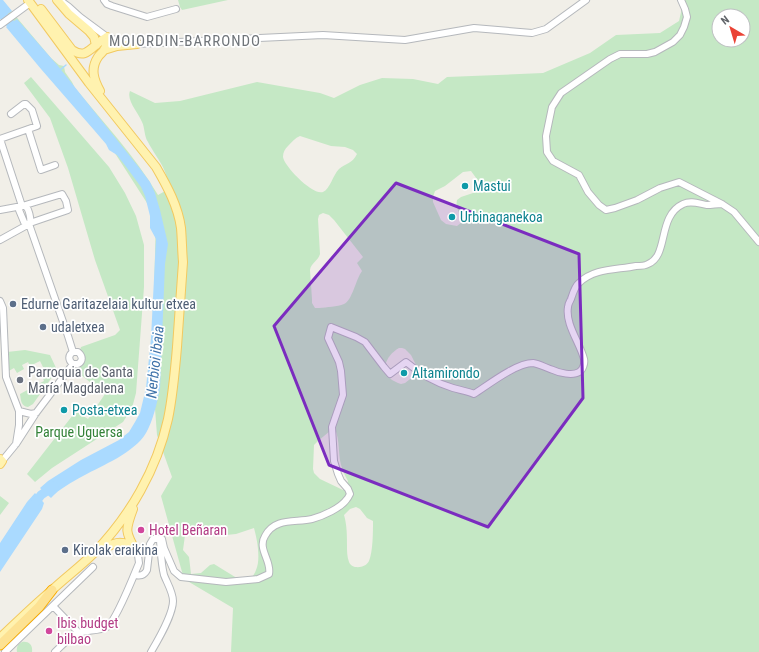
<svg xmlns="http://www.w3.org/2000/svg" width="759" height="652" font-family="'Roboto Condensed',sans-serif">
<rect width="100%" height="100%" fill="#f1efe8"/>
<path fill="#c5e8c5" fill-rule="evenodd" d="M 0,0 L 2,0 L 51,58 L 59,65 L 64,66 L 65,72 L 72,82 L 75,88 C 104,123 135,156 158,195 L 167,190 C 170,170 156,158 148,142 C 144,136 145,128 142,122 C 139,114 126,100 130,91 L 155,103 L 180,101 L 257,82 L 320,93 L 334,98 L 360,85 L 382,78 L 413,79 L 438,84 L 447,77 L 543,73 L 590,53 L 616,35 L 660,33 L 679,21 L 682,8 L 681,0 L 759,0 L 759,652 L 231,652 L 233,608 L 184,579 L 161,496 L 172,477 L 157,435 L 152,369 L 156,217 L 102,133 L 0,10 ZM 719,16 L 743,16 L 743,40 L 719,40 ZM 300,136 L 331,146 L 345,147 L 353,150 L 357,154 C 352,164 346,163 339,169 C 333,175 330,189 323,192 C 313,196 284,166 283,157 C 283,152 285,149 288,146 C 292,142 295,138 300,136 ZM 471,171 L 482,186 L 473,193 L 461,197 L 457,200 C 455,208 461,214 462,222 L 457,226 L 446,224 L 441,220 L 433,202 L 433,197 L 435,191 L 445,186 L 463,172 ZM 323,213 L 329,215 L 334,220 L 363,257 L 357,263 L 362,271 C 356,279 352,301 344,304 C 337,307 327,307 319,308 L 315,308 L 312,303 L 312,299 L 310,270 C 311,263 318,261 320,254 L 318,219 L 319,215 ZM 399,348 L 402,348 L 405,349 L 411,355 L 417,367 L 417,372 L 414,376 L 405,383 L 401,384 L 398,383 L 392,380 L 387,375 L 385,366 C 387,358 392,352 399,348 ZM 335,429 C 340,441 338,453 341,465 C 343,471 345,476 348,481 L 347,484 L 343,490 L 320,479 L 314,473 L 313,469 L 314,445 L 318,441 L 330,431 ZM 356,507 L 360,509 L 367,518 L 373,521 C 373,531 373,552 369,561 C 366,568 352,570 349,562 C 347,557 347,551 347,546 C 347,536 347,525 344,515 L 350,509 ZM 186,528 L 216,536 L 236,534 L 254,528 C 257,539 261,559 256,570 C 255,573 253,576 251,578 L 240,580 L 214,564 L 210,565 L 201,573 L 191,574 L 189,557 L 183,550 Z
M 178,0 L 228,0 L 182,10 L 180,7 Z
M 31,77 L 109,167 L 125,193 L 136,216 L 144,245 L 144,287 L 136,393 L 132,408 L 123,422 L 52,468 L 35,482 L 27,474 L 76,411 L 88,419 L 105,394 L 76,371 L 75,368 L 82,366 C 86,360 86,354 80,350 L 81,347 L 115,335 L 120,330 L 95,260 L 68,168 L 50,118 L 24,83 Z
M 25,350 L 50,355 L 57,370 L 33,404 L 28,407 C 21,406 21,401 20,394 L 44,381 L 41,373 L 45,371 L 40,361 L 30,366 L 28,362 L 22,365 L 24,369 L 17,373 L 14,368 L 7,372 L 7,352 Z
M 0,496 L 9,503 L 0,515 Z
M 22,642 C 29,641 33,645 32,652 L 17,652 C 16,647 18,644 22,642 Z"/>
<path fill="#aadaff" d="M 0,0 L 3,0 L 12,11 L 0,19 Z
M 17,19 L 58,66 L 141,170 L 150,182 L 155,193 L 160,210 L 168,244 L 165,264 L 160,389 C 157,403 153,421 146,433 C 134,453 103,465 83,476 C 72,482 59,489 51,498 L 40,488 L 48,481 L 81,460 L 119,440 L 129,432 L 135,422 L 140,413 L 146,388 L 151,338 L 156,239 L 150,228 L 150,216 L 145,196 L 141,187 L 127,168 L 117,155 L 109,150 L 106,144 L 94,130 L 41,69 L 6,27 Z
M 35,493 L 44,503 L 42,509 L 0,572 L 0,543 L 27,502 Z"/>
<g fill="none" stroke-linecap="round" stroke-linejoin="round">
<path stroke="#aadaff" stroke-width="1.5" d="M 60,70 L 66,65"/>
<path stroke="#aadaff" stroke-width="9" d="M 0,12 L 18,32
M 32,507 L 41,495 L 54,486"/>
<g stroke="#b5b8bc" stroke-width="8">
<path id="minor" d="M 104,0 L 107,4 L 112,6 L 147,17 L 176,9
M 681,0 L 685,9 L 687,17 L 684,27 L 680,35 L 673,42 L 655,52 L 647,54 L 620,54 L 610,59 L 561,93 L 552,107 L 546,136 L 547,152 L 553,161 L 579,175 L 588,192 L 599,205 L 606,210 L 615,208 L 637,200 L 660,188 L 679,182 L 722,204 L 734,212 L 759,242
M 61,1 L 69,7 L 80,17 L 107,37 L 116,40 L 137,44 L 323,35 L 405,40 L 474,28 L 532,33 L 546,29 L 586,0
M 0,25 L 30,3
M 11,114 L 24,104 L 26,104 L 32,110 L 37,126 L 0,139 L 22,206 C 23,206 25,206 25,206 C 29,208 31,219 30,223 L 29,224
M 28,129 L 41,170 L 55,165
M 22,206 L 20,207 L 19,210 L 24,222 L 26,224 L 29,224 L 68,336 L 73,352
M 0,210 L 22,206 L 62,194 L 66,201 L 68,210 L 30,223
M 0,240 L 29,224
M 0,301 L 3,308 L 6,377 L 19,411 L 19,425 L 16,444
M 73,364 L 78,364 C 83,361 83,356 78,352 L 73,352
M 73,364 C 68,360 68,355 73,352
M 19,411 L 31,414 L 36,413
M 2,461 L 16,444 L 36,413 L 73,364
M 159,539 L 162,539 L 164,548 L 174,571 L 181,577 L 226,582 L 258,579 L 269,574 C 272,561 257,549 265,536 C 275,517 296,523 312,519 C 323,516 341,508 347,499 C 348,498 349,496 350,494 L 348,489 L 341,481 L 338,474 L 334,461 L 332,427 L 343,395 L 341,371 L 339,362 L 328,338 L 331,327 L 356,337 L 365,342 L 384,367 L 390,374 L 406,362 C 419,373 436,383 453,388 C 460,390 467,391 474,394 C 488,385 516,363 533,363 C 540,364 546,368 553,370 C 559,373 573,376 579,372 C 583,370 585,363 584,359 C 580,343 565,324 568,307 C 568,304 570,301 571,299 C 573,293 575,286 579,283 C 594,268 617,270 636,266 C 640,266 645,266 648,264 C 669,256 657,216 683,204 C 691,200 700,204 707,205 C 712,205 717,204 722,204
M 134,575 C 140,576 144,576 147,570 L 150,544 L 153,539 L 158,539 L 160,541 C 161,552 161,563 164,575 C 167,583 173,592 173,601 C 173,615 158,640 151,652
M 53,606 L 79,633
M 5,652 L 93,567
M 55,652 C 63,645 71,634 82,632 C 91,630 99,631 107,627 C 116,621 134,575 139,563 L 138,555 L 136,551"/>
</g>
<g stroke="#f2c960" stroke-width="10">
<path id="major" d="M 57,0 L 69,14 L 89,31 L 94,37 L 96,45
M 41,9 L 72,50 C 83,57 87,53 96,45 C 99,42 103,39 107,37
M 104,50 L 117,46 L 137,44
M 100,91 C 94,80 90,69 98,57 C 100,54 103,52 104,50 C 107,46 107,41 107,37
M 0,459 L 2,461 L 0,464
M 133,509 C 125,530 125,532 136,551
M 98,551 C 105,548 115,541 123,543 C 127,544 131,547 134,550
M 0,638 C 17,622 33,606 51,591 C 65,578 81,566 94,553 C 130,516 157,469 168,419 C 173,395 175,371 177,347 C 179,319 181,291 183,262 C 182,251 182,239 181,228 C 178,206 167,186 156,167 L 89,83 L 28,0"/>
</g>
<g stroke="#f9ab00" stroke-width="11">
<path id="highway" d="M 0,645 L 39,607 L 52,590"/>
</g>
<use href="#minor" stroke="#fff" stroke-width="6"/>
<use href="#major" stroke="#fff2af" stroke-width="8"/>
<use href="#highway" stroke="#fde293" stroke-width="9"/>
</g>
<path fill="#7b2cbf" fill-opacity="0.2" stroke="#7b2cbf" stroke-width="3" stroke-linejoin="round" d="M 396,183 L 579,254 L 583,398 L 488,527 L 329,465 L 274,326 Z"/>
<g fill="#0f9aa8" stroke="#fff" stroke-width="1.5">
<circle cx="465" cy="186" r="4"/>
<circle cx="452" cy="217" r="4"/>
<circle cx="404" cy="373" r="4"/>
<circle cx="64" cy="410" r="4"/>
</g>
<g fill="#5c6f8a" stroke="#fff" stroke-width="1.5">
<circle cx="13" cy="304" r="4"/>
<circle cx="43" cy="327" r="4"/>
<circle cx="65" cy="550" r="4"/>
</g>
<circle fill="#6b7280" stroke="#fff" stroke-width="1.5" cx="20" cy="380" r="4"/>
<g fill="#d1479c" stroke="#fff" stroke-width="1.5">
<circle cx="141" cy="530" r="4"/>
<circle cx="49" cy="631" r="4"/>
</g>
<g text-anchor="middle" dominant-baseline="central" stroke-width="3.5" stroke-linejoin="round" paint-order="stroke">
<g font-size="14" fill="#0d838f" stroke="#fff" text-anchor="start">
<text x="473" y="186">Mastui</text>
<text x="460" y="217">Urbinaganekoa</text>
<text x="412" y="373">Altamirondo</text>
<text x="72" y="410">Posta-etxea</text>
</g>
<g font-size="14" fill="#4e5e75" stroke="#fff" text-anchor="start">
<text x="21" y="304">Edurne Garitazelaia kultur etxea</text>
<text x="51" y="327">udaletxea</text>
<text x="73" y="550">Kirolak eraikina</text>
</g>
<g font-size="14" fill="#5b616d" stroke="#fff" text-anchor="start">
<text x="28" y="372">Parroquia de Santa<tspan x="28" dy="16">María Magdalena</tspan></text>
</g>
<g font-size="14" fill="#348238" stroke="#fff">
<text x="79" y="432">Parque Uguersa</text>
</g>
<g font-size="14" fill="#b23c85" stroke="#fff" text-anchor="start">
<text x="149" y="530">Hotel Beñaran</text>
<text x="57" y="623">Ibis budget<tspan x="57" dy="16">bilbao</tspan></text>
</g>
<g font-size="15" letter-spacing="1" fill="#70757a" stroke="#fff">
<text x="185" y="41">MOIORDIN-BARRONDO</text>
</g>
<g font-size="15" font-style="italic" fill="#4174aa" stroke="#fff">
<text transform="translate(155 362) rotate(-84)">Nerbioi ibaia</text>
</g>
</g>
<g transform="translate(731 28) rotate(322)"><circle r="19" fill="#ffffff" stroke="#bfc1c3"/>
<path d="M0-3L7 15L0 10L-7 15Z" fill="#ea4335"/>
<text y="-6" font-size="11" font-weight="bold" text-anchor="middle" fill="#5f6368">N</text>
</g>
</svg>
